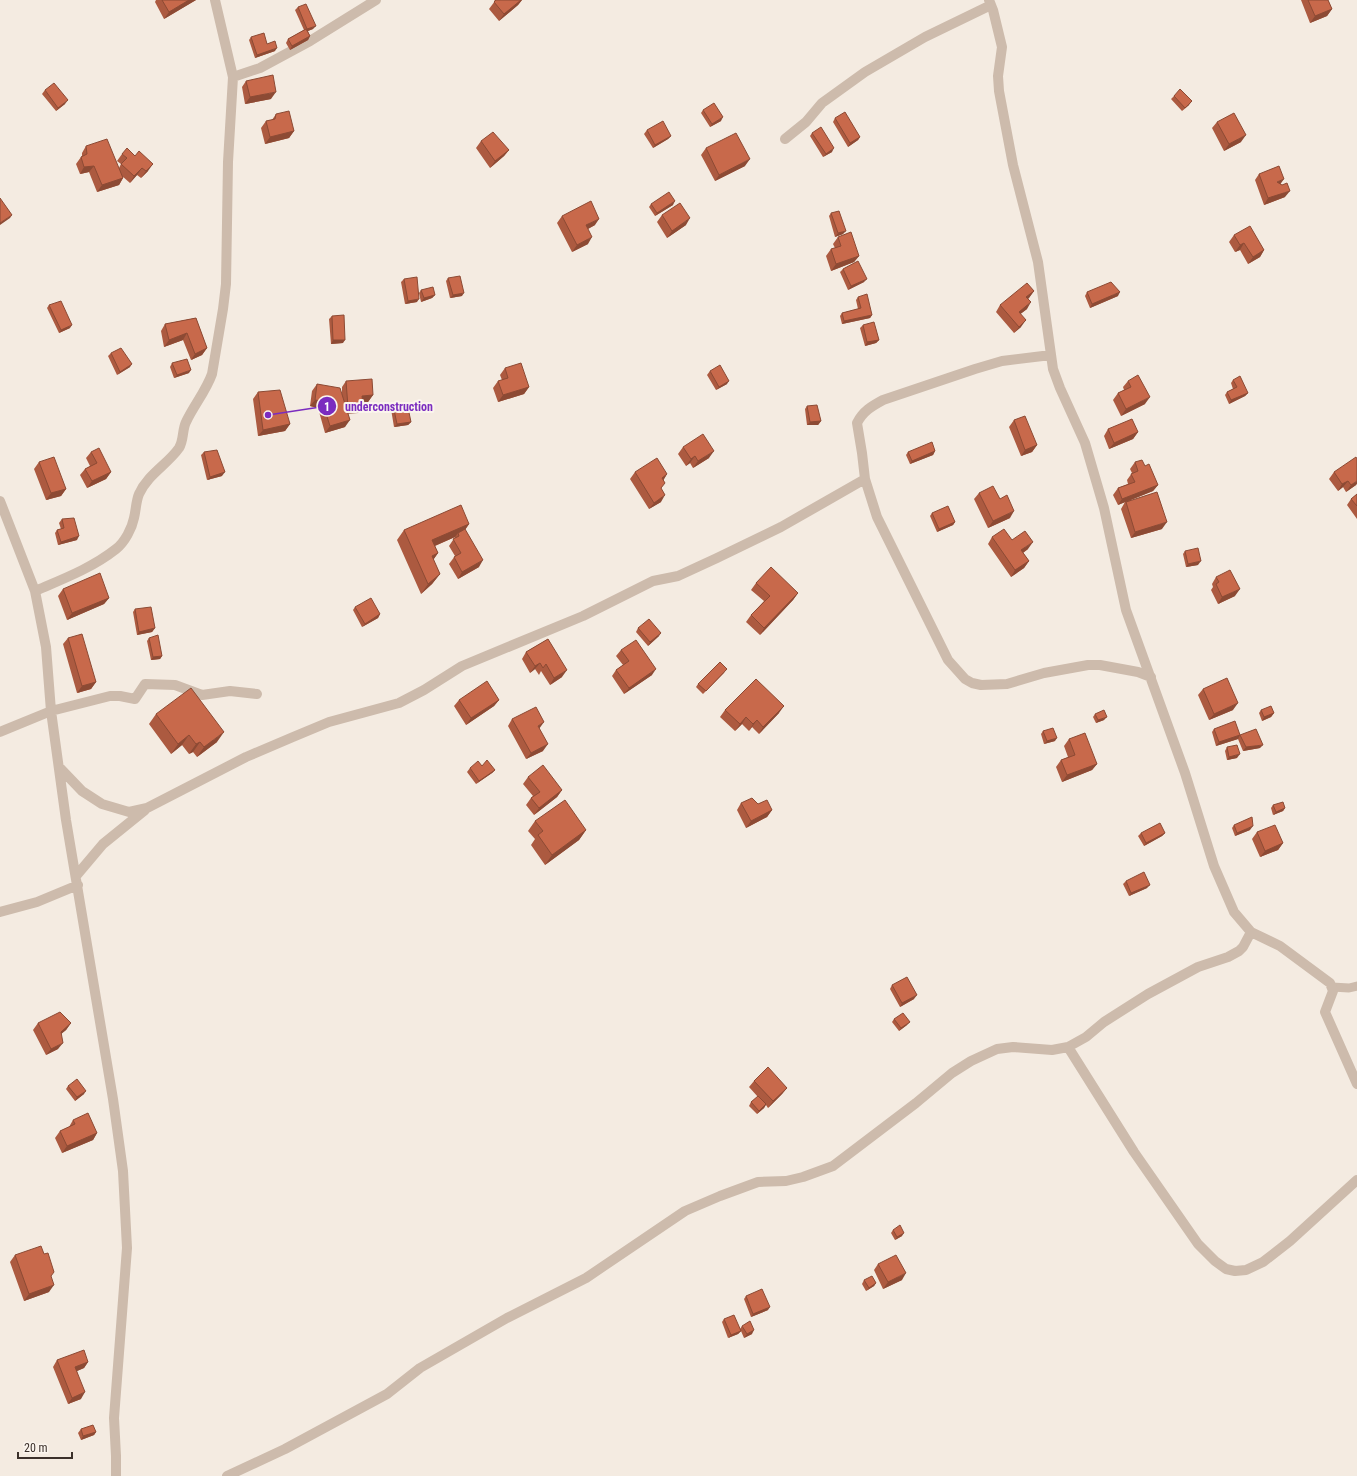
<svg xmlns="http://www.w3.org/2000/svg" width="1357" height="1476" font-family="'Roboto Condensed',sans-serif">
<rect width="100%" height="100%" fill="#f4ebe1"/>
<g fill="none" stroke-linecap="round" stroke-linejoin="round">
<path stroke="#cdbbac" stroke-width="9" d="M 1332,987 L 1349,988 L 1357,986"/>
<path stroke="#cdbbac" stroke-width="10" d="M 989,0 L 993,10 L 1002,47 L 998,76 L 999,91 L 1013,165 L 1038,262 L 1053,369 L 1060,388 L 1085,443 L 1104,508 L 1126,610 L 1185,773 L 1214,866 L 1234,912 L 1251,932 L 1280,946 L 1330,983 L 1333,991 L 1325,1012 L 1357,1084
M 233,77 L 260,68 L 310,41 L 376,0
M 785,139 L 806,122 L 822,103 L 865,72 L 925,37 L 991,5
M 1051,355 L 1002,361 L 975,369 L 883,400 C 872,406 863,411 857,423 L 862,453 L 865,479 L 877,517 L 948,660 L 965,679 L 972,683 L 981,685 L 1007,684 L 1044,673 L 1088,665 L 1100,665 L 1138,672 L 1151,677
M 0,501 L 35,591 L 46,647 L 51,711 L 66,820 L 113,1099 L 123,1171 L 127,1248 L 114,1418 L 116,1456 L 116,1476
M 35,591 C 63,579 92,568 116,549 C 125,542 132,528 134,518 C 136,510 136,501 139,494 C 148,474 168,464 179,448 C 184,440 182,430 186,422 C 194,405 206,391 212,374 L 223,309 L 226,284 L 228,162 L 233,77 L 215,0
M 0,732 L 51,711 L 110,696 L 120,696 L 135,699 L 145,684 L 175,685 L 202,695 L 230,691 L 257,694
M 59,767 L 82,791 L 102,804 L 129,812 L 147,808 L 246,757 L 293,737 L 329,722 L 399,703 L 424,690 L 462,666 L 583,616 L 653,581 L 678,576 L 717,558 L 781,527 L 865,479
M 76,876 L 103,844 L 145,810
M 0,912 L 37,902 L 78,885
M 1068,1047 L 1134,1152 L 1198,1244 L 1215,1261 L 1226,1269 L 1235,1271 L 1246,1270 L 1263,1262 L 1290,1241 L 1357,1180
M 227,1476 L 285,1449 L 387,1394 L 420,1368 L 507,1318 L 586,1278 L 685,1211 L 720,1196 L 758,1182 L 786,1181 L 803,1177 L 833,1166 L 916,1103 L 952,1073 L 971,1061 L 997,1049 L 1013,1047 L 1052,1050 L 1068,1047 L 1086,1037 L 1104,1022 L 1148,994 L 1198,967 L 1228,957 L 1239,951 L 1243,947 L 1251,932"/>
</g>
<path fill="#ac5a40" d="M 156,0 L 196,0 L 164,19 L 155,2 Z
M 494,0 L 522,0 L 518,5 L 499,21 L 489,9 L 495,1 Z
M 1301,0 L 1328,0 L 1332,9 L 1327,16 L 1310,23 Z
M 298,7 L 313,29 L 308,31 L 310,36 L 308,40 L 290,50 L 286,43 L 288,39 L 304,30 L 295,10 Z
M 251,37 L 267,44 L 275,51 L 255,58 L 249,40 Z
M 246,81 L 271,99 L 245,104 L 242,87 Z
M 45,90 L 65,104 L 56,111 L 42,94 Z
M 1174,96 L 1189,105 L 1182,111 L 1171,99 Z
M 703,110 L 721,121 L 710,127 L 701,113 Z
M 276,114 L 294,131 L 289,138 L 265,144 L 261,128 L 266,121 L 272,120 Z
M 835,118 L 860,137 L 858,140 L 848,147 L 833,122 Z
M 1217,122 L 1241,142 L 1224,151 L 1212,128 Z
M 647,130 L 671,136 L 668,139 L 653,148 L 644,134 Z
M 812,133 L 832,152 L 823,157 L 810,136 Z
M 481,141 L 509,150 L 504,156 L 490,168 L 476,148 Z
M 86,146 L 119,168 L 121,164 L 117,161 L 122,154 L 148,171 L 141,178 L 137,175 L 130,183 L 122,176 L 123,178 L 119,185 L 97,192 L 89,172 L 80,174 L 76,164 L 81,157 L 82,156 L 82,153 Z
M 706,148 L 745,166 L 715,181 L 701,155 Z
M 1259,174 L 1281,184 L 1285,197 L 1264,205 L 1255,180 Z
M 651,204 L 673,205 L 655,216 L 649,207 Z
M 831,213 L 843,234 L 835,237 L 829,216 Z
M 662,215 L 686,225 L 667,238 L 657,222 Z
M 562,216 L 595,225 L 588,229 L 588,244 L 572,252 L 557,223 Z
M 1234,235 L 1264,250 L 1260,257 L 1248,264 L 1240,250 L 1235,252 L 1229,242 Z
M 838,237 L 859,256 L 854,262 L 831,271 L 826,256 L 831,249 L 835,248 L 833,244 Z
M 843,269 L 864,282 L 848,290 L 840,272 Z
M 448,278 L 462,296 L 450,298 L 446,281 Z
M 404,279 L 417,302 L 405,304 L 401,282 Z
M 421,290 L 435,295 L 432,298 L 421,302 L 419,293 Z
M 1034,291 L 1028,299 L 1027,309 L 1020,314 L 1021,327 L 1014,333 L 996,312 L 1000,305 Z
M 1087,292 L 1118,296 L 1090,308 L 1085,296 Z
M 858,297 L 872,315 L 870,318 L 842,324 L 840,316 L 842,313 L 858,309 L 856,300 Z
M 49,305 L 70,328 L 59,333 L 47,308 Z
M 332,316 L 343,343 L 331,344 L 329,319 Z
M 196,318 L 207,348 L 202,355 L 191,360 L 183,340 L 164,347 L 161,331 L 165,324 Z
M 863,325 L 879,340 L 876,343 L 865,346 L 860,328 Z
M 111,353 L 130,367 L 117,375 L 108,356 Z
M 172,363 L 189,373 L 174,378 L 170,367 Z
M 505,368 L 529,387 L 524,394 L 498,402 L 493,388 L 498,381 L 502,380 L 500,375 Z
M 710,371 L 727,384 L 716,390 L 707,375 Z
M 1233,380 L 1248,393 L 1245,396 L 1229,404 L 1225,395 L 1227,392 L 1233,389 L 1231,383 Z
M 346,381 L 373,395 L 368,402 L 363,402 L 358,413 L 348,413 L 345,427 L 325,433 L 318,408 L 310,406 L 312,391 L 317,384 L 342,395 L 342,387 Z
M 1128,381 L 1145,404 L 1121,416 L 1113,400 L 1118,393 L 1124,390 L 1123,387 Z
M 258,392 L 290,424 L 285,431 L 258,436 L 253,399 Z
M 393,405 L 411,422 L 408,425 L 394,427 L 391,409 Z
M 807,406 L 821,421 L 818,425 L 807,425 L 805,409 Z
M 1014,420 L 1037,445 L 1032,452 L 1021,456 L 1009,427 Z
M 1108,429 L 1138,432 L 1133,439 L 1109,449 L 1104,436 Z
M 683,447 L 709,458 L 693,468 L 690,463 L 686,466 L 678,454 Z
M 935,451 L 933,455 L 910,464 L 906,455 L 908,452 Z
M 91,452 L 111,472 L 106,479 L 87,488 L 80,475 L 85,469 L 90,466 L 86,458 Z
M 204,452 L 222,476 L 207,480 L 201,455 Z
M 39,462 L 66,489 L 61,496 L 46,500 L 34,469 Z
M 1135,462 L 1145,466 L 1158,485 L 1153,491 L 1131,500 L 1162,529 L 1131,538 L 1121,509 L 1125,502 L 1118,505 L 1113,495 L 1118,488 L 1128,484 L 1127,480 L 1132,473 L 1130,469 Z
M 635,472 L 667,474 L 663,480 L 661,488 L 661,502 L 649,509 L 630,479 Z
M 1334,472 L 1356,485 L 1346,492 L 1343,487 L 1338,491 L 1329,479 Z
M 979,493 L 1000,499 L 1010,518 L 988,528 L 974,499 Z
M 1357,494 L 1357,519 L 1347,505 L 1351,499 Z
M 932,513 L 955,522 L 953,525 L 937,532 L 930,516 Z
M 62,519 L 77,540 L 58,545 L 55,533 L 57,530 L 61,529 L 59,523 Z
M 469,524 L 465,530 L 479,567 L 458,579 L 449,564 L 455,556 L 449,546 L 455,537 L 435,546 L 438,553 L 433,560 L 440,574 L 432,584 L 421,594 L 397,540 L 404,530 Z
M 992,537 L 1012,540 L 1028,549 L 1023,553 L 1029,561 L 1024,568 L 1011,577 L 988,544 Z
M 1185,551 L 1198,565 L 1186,567 L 1183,554 Z
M 1216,577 L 1235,596 L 1218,604 L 1211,590 L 1213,587 L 1212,584 Z
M 756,583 L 798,593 L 793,600 L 760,635 L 746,622 L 751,615 L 764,601 L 751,590 Z
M 63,589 L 109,598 L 104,604 L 67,620 L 58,596 Z
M 355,607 L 380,614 L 378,618 L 362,627 L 353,610 Z
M 135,609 L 155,628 L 152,632 L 137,635 L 133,612 Z
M 638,628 L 659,636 L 648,646 L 636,632 Z
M 68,638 L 96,682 L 91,689 L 77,693 L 63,644 Z
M 149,638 L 162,656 L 160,659 L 151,660 L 147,641 Z
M 548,639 L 562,677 L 550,685 L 541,671 L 539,675 L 535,669 L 530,673 L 522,659 L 526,652 Z
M 621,650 L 652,675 L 624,694 L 612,676 L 616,670 L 623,665 L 616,656 Z
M 725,672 L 703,694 L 696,687 L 698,684 Z
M 1203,689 L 1233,710 L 1209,720 L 1198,695 Z
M 459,700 L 499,700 L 494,706 L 466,725 L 454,706 Z
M 725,710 L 779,713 L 759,734 L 752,727 L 749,731 L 742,724 L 735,731 L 720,717 Z
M 1261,710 L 1274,713 L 1271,717 L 1262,721 L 1259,713 Z
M 156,714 L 217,742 L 197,757 L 193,752 L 189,754 L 182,745 L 171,754 L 149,724 Z
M 1095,714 L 1104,720 L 1096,723 L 1093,717 Z
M 512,719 L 539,729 L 543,751 L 526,759 L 508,726 Z
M 1214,729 L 1240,735 L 1260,748 L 1243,751 L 1238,739 L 1216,746 L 1212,732 Z
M 1043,731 L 1055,741 L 1044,744 L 1041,734 Z
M 1069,739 L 1097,764 L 1092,770 L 1062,782 L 1056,767 L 1061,760 L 1068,757 L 1064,746 Z
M 1227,747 L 1237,758 L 1227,760 L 1225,751 Z
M 482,766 L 495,770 L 492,773 L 476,784 L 467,772 L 470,768 Z
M 528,777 L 562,790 L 557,797 L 534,815 L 526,805 L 531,798 L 533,796 L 523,784 Z
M 741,803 L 758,804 L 772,810 L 767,817 L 746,828 L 737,810 Z
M 1273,805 L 1285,808 L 1283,811 L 1273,815 L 1271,808 Z
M 535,821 L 586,830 L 579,840 L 545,865 L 531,845 L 535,839 L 528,831 Z
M 1234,825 L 1250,830 L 1235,836 L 1232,828 Z
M 1257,832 L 1283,843 L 1278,850 L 1260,857 L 1252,839 Z
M 1141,833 L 1165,833 L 1162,836 L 1144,846 L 1138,836 Z
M 1126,881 L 1147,888 L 1129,896 L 1123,884 Z
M 892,985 L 914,999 L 900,1007 L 890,989 Z
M 894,1019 L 907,1025 L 899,1031 L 892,1022 Z
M 38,1023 L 71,1023 L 66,1030 L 61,1034 L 58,1049 L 46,1055 L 33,1030 Z
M 754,1081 L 787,1088 L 782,1094 L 768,1108 L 766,1105 L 764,1108 L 757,1114 L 749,1106 L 751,1102 L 758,1097 L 749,1087 Z
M 68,1086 L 84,1094 L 75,1101 L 66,1089 Z
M 73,1120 L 97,1133 L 93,1140 L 62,1153 L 55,1138 L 60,1131 L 69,1127 Z
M 893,1230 L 902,1236 L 895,1240 L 891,1233 Z
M 15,1255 L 51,1277 L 49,1292 L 24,1301 L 10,1262 Z
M 878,1264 L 902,1280 L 883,1289 L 874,1270 Z
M 864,1280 L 876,1283 L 874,1286 L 866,1291 L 862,1284 Z
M 746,1296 L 768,1310 L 751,1317 L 744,1299 Z
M 724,1319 L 740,1329 L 742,1326 L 752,1334 L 744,1338 L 741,1331 L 738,1334 L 728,1338 L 722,1322 Z
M 57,1360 L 88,1362 L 84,1368 L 77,1371 L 81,1399 L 68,1404 L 53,1367 Z
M 81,1429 L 96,1432 L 94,1435 L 81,1440 L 78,1433 Z"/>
<path fill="#8c4a34" d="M 189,0 L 196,0 L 164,19 L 169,12 Z
M 521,0 L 522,0 L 518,5 L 499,21 L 504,14 Z
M 1332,9 L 1327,16 L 1310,23 L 1315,16 Z
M 316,26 L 313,29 L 305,32 L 307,29 Z
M 310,36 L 308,40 L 290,50 L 292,46 Z
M 277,48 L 275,51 L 255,58 L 257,55 Z
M 276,92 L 271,99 L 245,104 L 250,97 Z
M 68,100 L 65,104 L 56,111 L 58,108 Z
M 1192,101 L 1189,105 L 1182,111 Z
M 723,117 L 721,121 L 710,127 L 712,124 Z
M 294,131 L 289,138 L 265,144 L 270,137 Z
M 1246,135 L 1241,142 L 1224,151 L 1229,144 Z
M 671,136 L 668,139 L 653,148 L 655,145 Z
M 860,137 L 858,140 L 848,147 L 850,143 Z
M 834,148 L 832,152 L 823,157 L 826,154 Z
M 509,150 L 504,156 L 490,168 L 495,161 Z
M 750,159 L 745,166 L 715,181 L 719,175 Z
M 153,164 L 148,171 L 141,178 L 146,171 Z
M 94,166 L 89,172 L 80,174 L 84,167 Z
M 142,168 L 137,175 L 130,183 L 134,176 Z
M 123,178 L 119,185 L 97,192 L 102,185 Z
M 1284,179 L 1279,186 L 1277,182 Z
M 1290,191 L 1285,197 L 1264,205 L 1268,198 Z
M 675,201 L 673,205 L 655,216 L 657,213 Z
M 12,215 L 10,218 L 0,225 L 0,223 Z
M 690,218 L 686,225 L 667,238 L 672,231 Z
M 599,219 L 595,225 L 582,232 L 586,225 Z
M 846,231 L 843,234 L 835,237 L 838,233 Z
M 592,237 L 588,244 L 572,252 L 577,245 Z
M 1244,243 L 1240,250 L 1235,252 L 1240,245 Z
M 1264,250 L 1260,257 L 1248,264 L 1253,257 Z
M 859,256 L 854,262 L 831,271 L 836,264 Z
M 867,279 L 864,282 L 848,290 L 851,286 Z
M 1034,291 L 1029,298 L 1022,304 L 1026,297 Z
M 1120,292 L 1118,296 L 1090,308 L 1092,304 Z
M 464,293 L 462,296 L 450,298 L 453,295 Z
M 435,295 L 432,298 L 421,302 L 424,298 Z
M 419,299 L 417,302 L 405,304 L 408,301 Z
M 1031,302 L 1027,309 L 1014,319 L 1019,312 Z
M 872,315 L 870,318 L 842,324 L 844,321 Z
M 1026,320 L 1021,327 L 1014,333 L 1019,327 Z
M 72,325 L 70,328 L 59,333 L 61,330 Z
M 187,333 L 183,340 L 164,347 L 169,340 Z
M 333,340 L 345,340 L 343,343 L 331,344 Z
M 879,340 L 876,343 L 865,346 L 867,342 Z
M 207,348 L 202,355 L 191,360 L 195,354 Z
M 132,364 L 130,367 L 117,375 L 120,372 Z
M 191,370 L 189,373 L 174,378 L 177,375 Z
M 729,381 L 727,384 L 716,390 L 719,387 Z
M 529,387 L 524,394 L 498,402 L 503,395 Z
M 1248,393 L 1245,396 L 1229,404 L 1231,400 Z
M 373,395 L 368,402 L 357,403 L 362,396 Z
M 1150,397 L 1145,404 L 1121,416 L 1126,409 Z
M 315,400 L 322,401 L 318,408 L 310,406 Z
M 363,406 L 358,413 L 344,414 L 348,407 Z
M 350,420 L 345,427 L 325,433 L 330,426 Z
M 821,421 L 818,425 L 807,425 L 810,422 Z
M 411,422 L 408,425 L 394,427 L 397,424 Z
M 290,424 L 285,431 L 258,436 L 263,430 Z
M 1138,432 L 1133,439 L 1109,449 L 1114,443 Z
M 1037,445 L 1032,452 L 1021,456 L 1025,450 Z
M 714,451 L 709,458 L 693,468 L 698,461 Z
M 935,451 L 933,455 L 910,464 L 912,461 Z
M 695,456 L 690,463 L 686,466 L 691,459 Z
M 111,472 L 106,479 L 87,488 L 92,481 Z
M 225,472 L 222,476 L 207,480 L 210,477 Z
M 667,474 L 663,481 L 662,478 Z
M 1348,481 L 1343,487 L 1338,491 L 1342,484 Z
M 1357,481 L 1357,484 L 1356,485 L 1346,492 L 1351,485 Z
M 1158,485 L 1153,491 L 1118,505 L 1122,499 Z
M 66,489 L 61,496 L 46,500 L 51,493 Z
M 665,495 L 661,502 L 649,509 L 654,503 Z
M 1014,511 L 1010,518 L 988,528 L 993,521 Z
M 955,522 L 953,525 L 937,532 L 939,529 Z
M 1167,522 L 1162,529 L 1131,538 L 1135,532 Z
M 469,524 L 462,534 L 458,533 L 455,537 L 425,550 L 432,540 Z
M 79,536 L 77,540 L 58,545 L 61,542 Z
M 1033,542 L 1028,549 L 1017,557 L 1021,550 Z
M 438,553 L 431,563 L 432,556 Z
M 483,560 L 479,567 L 458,579 L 462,572 Z
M 1029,561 L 1024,568 L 1011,577 L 1015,570 Z
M 1201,561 L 1198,565 L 1186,567 L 1188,564 Z
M 440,574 L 432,584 L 421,594 L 428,584 Z
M 1240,589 L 1235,596 L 1218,604 L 1222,597 Z
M 798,593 L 793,600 L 760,635 L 764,628 Z
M 109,598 L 104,604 L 67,620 L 72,613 Z
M 380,614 L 378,618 L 362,627 L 365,624 Z
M 155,628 L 152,632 L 137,635 L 139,632 Z
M 661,633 L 659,636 L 648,646 L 650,642 Z
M 162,656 L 160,659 L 151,660 L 153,657 Z
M 540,663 L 535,669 L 530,673 L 535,666 Z
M 656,669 L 652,675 L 624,694 L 629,688 Z
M 567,670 L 562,677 L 550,685 L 554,678 Z
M 96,682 L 91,689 L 77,693 L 82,686 Z
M 499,700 L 494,706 L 466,725 L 471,718 Z
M 1238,703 L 1233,710 L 1209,720 L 1214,714 Z
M 784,706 L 779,713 L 759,734 L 763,727 Z
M 1274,713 L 1271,717 L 1262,721 L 1264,717 Z
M 746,717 L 742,724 L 735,731 L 740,724 Z
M 1107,717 L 1104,720 L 1096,723 L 1098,720 Z
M 757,720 L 752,727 L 749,731 L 753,724 Z
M 544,722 L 539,729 L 538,726 Z
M 224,732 L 217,742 L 197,757 L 204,747 Z
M 189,735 L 182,745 L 171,754 L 178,744 Z
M 1240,735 L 1238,739 L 1216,746 L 1219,742 Z
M 1057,738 L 1055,741 L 1044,744 L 1047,741 Z
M 200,742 L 193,752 L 189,754 L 196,744 Z
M 548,744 L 543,751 L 526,759 L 531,753 Z
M 1263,745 L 1260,748 L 1243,751 L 1246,747 Z
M 1240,754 L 1237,758 L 1227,760 L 1229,757 Z
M 1097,764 L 1092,770 L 1062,782 L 1067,775 Z
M 495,770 L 492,773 L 476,784 L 479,781 Z
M 562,790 L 557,797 L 534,815 L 539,808 Z
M 1285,808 L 1283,811 L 1273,815 L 1276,812 Z
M 772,810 L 767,817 L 746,828 L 751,821 Z
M 1253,826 L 1250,830 L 1235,836 L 1237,833 Z
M 586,830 L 579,840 L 545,865 L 552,855 Z
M 1165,833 L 1162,836 L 1144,846 L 1146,843 Z
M 1283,843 L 1278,850 L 1260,857 L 1265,851 Z
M 1150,885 L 1147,888 L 1129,896 L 1131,893 Z
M 917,995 L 914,999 L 900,1007 L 902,1003 Z
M 910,1022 L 907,1025 L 899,1031 L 901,1028 Z
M 71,1023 L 66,1030 L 56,1038 L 61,1032 Z
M 63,1043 L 58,1049 L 46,1055 L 51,1049 Z
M 787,1088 L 782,1094 L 768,1108 L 773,1101 Z
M 86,1091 L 84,1094 L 75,1101 L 77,1097 Z
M 766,1104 L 764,1108 L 757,1114 L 759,1111 Z
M 97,1133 L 93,1140 L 62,1153 L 67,1146 Z
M 904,1233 L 902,1236 L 895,1240 L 897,1237 Z
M 906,1273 L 902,1280 L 883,1289 L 888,1282 Z
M 876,1283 L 874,1286 L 866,1291 L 869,1288 Z
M 54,1285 L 49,1292 L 24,1301 L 29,1294 Z
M 770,1307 L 768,1310 L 751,1317 L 753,1314 Z
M 754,1330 L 752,1334 L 744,1338 L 747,1334 Z
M 741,1331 L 738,1334 L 728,1338 L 731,1335 Z
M 88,1362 L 84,1368 L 70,1374 L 75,1367 Z
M 85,1392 L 81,1399 L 68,1404 L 72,1398 Z
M 96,1432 L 94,1435 L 81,1440 L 83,1436 Z"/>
<path fill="#c8694b" stroke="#8c4a34" d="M 162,0 L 189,0 L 169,12 Z
M 496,0 L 521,0 L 504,14 L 494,2 Z
M 1308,0 L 1328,0 L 1332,9 L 1315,16 Z
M 306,4 L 316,26 L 307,29 L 298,7 Z
M 306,29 L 310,36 L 292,46 L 288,39 Z
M 264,33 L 267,44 L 275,41 L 277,48 L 257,55 L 251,37 Z
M 273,75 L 276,92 L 250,97 L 246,81 Z
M 54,83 L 68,100 L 58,108 L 45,90 Z
M 1180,89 L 1192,101 L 1185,108 L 1174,96 Z
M 714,103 L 723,117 L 712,124 L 703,110 Z
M 289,111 L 294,131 L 270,137 L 266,121 L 275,119 L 276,114 Z
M 845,112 L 860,137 L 850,143 L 835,118 Z
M 1234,113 L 1246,135 L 1229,144 L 1217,122 Z
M 663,121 L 671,136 L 655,145 L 647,130 Z
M 821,127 L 834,148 L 826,154 L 812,133 Z
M 493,132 L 509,150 L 495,161 L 481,141 Z
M 736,133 L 750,159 L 719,175 L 706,148 Z
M 107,139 L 123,178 L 102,185 L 94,166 L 84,167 L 81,157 L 87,154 L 86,146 Z
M 127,148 L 135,156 L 139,151 L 153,164 L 146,171 L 142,168 L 134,176 L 121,164 L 127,158 L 122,154 Z
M 1279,166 L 1284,179 L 1277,182 L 1282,185 L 1287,183 L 1290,191 L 1268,198 L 1259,174 Z
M 669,192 L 675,201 L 657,213 L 651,204 Z
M 0,198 L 12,215 L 0,223 Z
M 591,201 L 599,219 L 586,225 L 592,237 L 577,245 L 562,216 Z
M 680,203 L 690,218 L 672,231 L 662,215 Z
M 839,211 L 846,231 L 838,233 L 831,213 Z
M 1250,226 L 1264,250 L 1253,257 L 1244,243 L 1240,245 L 1234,235 Z
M 851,232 L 859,256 L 836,264 L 831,249 L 841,246 L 838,237 Z
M 858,261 L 867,279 L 851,286 L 843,269 Z
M 460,276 L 464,293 L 453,295 L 448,278 Z
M 417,277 L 419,299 L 408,301 L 404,279 Z
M 1111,282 L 1120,292 L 1092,304 L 1087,292 Z
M 1027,283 L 1034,291 L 1026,297 L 1031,302 L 1019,312 L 1026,320 L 1019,327 L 1000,305 Z
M 433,287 L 435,295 L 424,298 L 421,290 Z
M 867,294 L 872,315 L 844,321 L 842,313 L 861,308 L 858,297 Z
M 61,301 L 72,325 L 61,330 L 49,305 Z
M 344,315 L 345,340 L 333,340 L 332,316 Z
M 196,318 L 207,348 L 195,354 L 187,333 L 169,340 L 165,324 Z
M 874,322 L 879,340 L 867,342 L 863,325 Z
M 121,348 L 132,364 L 120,372 L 111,353 Z
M 187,359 L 191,370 L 177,375 L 172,363 Z
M 521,363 L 529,387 L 503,395 L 498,381 L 508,378 L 505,368 Z
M 720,365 L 729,381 L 719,387 L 710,371 Z
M 1138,375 L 1150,397 L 1126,409 L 1118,393 L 1131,387 L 1128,381 Z
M 1240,376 L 1248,393 L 1231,400 L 1227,392 L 1237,387 L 1233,380 Z
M 372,379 L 373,395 L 362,396 L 363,406 L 348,407 L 346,381 Z
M 317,384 L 340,388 L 350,420 L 330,426 L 322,401 L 315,400 Z
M 280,390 L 290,424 L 263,430 L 258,392 Z
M 407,403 L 411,422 L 397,424 L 393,405 Z
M 817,405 L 821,421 L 810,422 L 807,406 Z
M 1025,416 L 1037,445 L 1025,450 L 1014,420 Z
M 1132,419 L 1138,432 L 1114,443 L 1108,429 Z
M 703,434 L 714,451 L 698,461 L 695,456 L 691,459 L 683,447 Z
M 932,442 L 935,451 L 912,461 L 908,452 Z
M 99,448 L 111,472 L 92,481 L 85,469 L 97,463 L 91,452 Z
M 217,450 L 225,472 L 210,477 L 204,452 Z
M 54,457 L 66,489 L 51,493 L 39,462 Z
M 1356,457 L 1357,459 L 1357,481 L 1351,485 L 1348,481 L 1342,484 L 1334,472 Z
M 657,458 L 667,474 L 662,478 L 665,483 L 661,488 L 665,495 L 654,503 L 635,472 Z
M 1142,460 L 1145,466 L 1149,464 L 1158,485 L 1122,499 L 1118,488 L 1135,482 L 1131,474 L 1138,471 L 1135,462 Z
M 993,486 L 1000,499 L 1007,495 L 1014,511 L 993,521 L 979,493 Z
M 1157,492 L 1167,522 L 1135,532 L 1126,502 Z
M 1357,494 L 1357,506 L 1351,499 Z
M 461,505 L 469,524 L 432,540 L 438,553 L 432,556 L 440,574 L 428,584 L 404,530 Z
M 948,506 L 955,522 L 939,529 L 932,513 Z
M 74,518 L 79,536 L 61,542 L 57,530 L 64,528 L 62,519 Z
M 465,529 L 483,560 L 462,572 L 454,557 L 461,553 L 453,539 L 459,536 L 458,533 Z
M 1004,529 L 1012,540 L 1025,531 L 1033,542 L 1021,550 L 1029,561 L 1015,570 L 992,537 Z
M 1198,548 L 1201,561 L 1188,564 L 1185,551 Z
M 771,567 L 798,593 L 764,628 L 751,615 L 770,596 L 756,583 Z
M 1230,570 L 1240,589 L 1222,597 L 1216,584 L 1219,582 L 1216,577 Z
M 100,573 L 109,598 L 72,613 L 63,589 Z
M 371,598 L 380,614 L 365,624 L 355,607 Z
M 151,607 L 155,628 L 139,632 L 135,609 Z
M 649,619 L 661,633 L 650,642 L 638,628 Z
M 82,634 L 96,682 L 82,686 L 68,638 Z
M 158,635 L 162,656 L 153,657 L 149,638 Z
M 548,639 L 567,670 L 554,678 L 546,664 L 543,668 L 540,663 L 535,666 L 526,652 Z
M 636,640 L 656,669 L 629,688 L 616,670 L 629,661 L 621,650 Z
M 720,662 L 727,669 L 706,691 L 698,684 Z
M 1227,678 L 1238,703 L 1214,714 L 1203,689 Z
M 756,679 L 784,706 L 763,727 L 757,720 L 753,724 L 746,717 L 740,724 L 725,710 Z
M 487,681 L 499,700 L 471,718 L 459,700 Z
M 191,688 L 224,732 L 204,747 L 200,742 L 196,744 L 189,735 L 178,744 L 156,714 Z
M 1271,706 L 1274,713 L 1264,717 L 1261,710 Z
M 536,707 L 544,722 L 538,726 L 548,744 L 531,753 L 512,719 Z
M 1104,710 L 1107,717 L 1098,720 L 1095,714 Z
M 1235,721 L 1240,735 L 1256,729 L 1263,745 L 1246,747 L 1240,735 L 1219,742 L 1214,729 Z
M 1053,728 L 1057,738 L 1047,741 L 1043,731 Z
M 1085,733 L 1097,764 L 1067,775 L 1061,760 L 1075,755 L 1069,739 Z
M 1237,745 L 1240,754 L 1229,757 L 1227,747 Z
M 487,760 L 495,770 L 479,781 L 470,768 L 478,761 L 482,766 Z
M 543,765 L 562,790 L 539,808 L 531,798 L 540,792 L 528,777 Z
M 752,798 L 758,804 L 767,800 L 772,810 L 751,821 L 741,803 Z
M 565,800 L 586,830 L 552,855 L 538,835 L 543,831 L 535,821 Z
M 1283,802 L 1285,808 L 1276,812 L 1273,805 Z
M 1252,817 L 1253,826 L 1237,833 L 1234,825 Z
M 1160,823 L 1165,833 L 1146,843 L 1141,833 Z
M 1275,825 L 1283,843 L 1265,851 L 1257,832 Z
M 1144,872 L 1150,885 L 1131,893 L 1126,881 Z
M 907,977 L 917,995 L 902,1003 L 892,985 Z
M 60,1012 L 71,1023 L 61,1032 L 63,1043 L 51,1049 L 38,1023 Z
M 903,1013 L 910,1022 L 901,1028 L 894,1019 Z
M 768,1067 L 787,1088 L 773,1101 L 754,1081 Z
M 77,1079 L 86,1091 L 77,1097 L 68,1086 Z
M 758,1096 L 766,1104 L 759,1111 L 751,1102 Z
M 88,1113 L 97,1133 L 67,1146 L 60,1131 L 75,1124 L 73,1120 Z
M 900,1225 L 904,1233 L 897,1237 L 893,1230 Z
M 41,1246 L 44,1254 L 48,1253 L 54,1272 L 51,1276 L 54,1285 L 29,1294 L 15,1255 Z
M 896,1255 L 906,1273 L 888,1282 L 878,1264 Z
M 872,1276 L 876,1283 L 869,1288 L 864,1280 Z
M 762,1289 L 770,1307 L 753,1314 L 746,1296 Z
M 734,1315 L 741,1331 L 731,1335 L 724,1319 Z
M 750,1321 L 754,1330 L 747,1334 L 742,1326 Z
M 84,1350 L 88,1362 L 75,1367 L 85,1392 L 72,1398 L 57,1360 Z
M 93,1425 L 96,1432 L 83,1436 L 81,1429 Z"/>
<path fill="none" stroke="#7b2cbf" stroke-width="1.5" d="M268 415L327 406"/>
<g fill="#7b2cbf" stroke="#fbf5ee" stroke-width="1.5">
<circle cx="268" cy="415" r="4"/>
<circle cx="327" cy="406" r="10"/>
</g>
<g font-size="12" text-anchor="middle" font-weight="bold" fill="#fff">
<text x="327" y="411">1</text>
</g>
<g font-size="12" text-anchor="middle" font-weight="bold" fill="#7b2cbf" stroke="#fbf5ee" stroke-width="4" stroke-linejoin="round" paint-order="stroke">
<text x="389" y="411">underconstruction</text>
</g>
<path d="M18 1452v6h54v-6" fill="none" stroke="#3b302b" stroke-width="2"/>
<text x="24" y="1452" font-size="12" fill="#3b302b" stroke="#fbf5ee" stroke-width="3" paint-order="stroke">20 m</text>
</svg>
